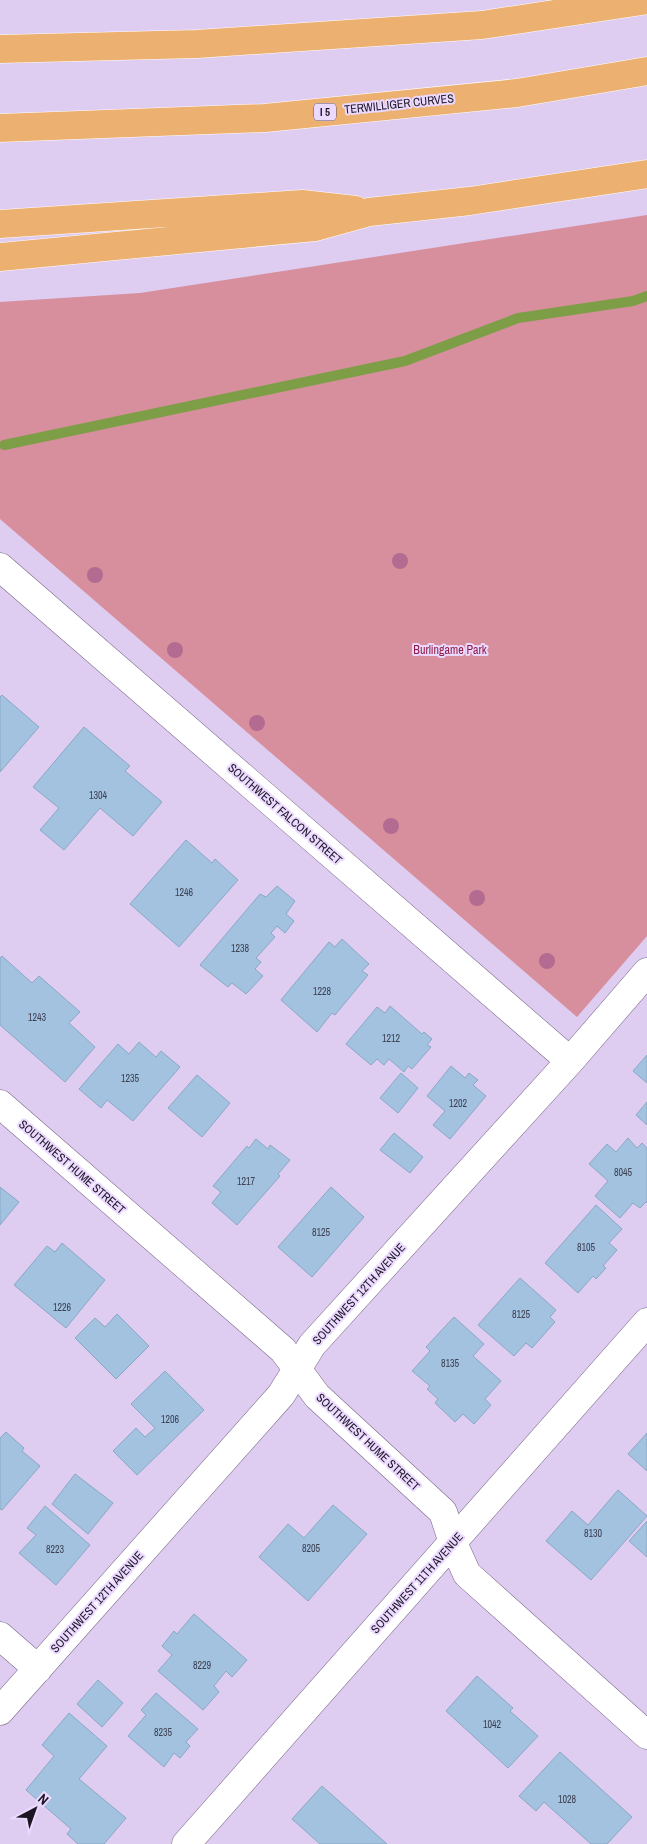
<svg xmlns="http://www.w3.org/2000/svg" width="647" height="1844" font-family="'Archivo Narrow',sans-serif">
<rect width="100%" height="100%" fill="#deccf1"/>
<path fill="#d78f9d" d="M 647,215 L 647,936 L 577,1017 L 0,519 L 0,302 L 140,293 Z"/>
<g fill="none" stroke-linecap="round" stroke-linejoin="round">
<path stroke="#7d9e46" stroke-width="10" d="M 4,445 L 405,361 L 518,318 L 633,301 L 647,296"/>
</g>
<path fill="#a2c2e0" stroke="#89a8c5" d="M 2,695 L 39,727 L 0,772 L 0,697 Z
M 84,727 L 130,766 L 125,771 L 162,802 L 133,836 L 100,808 L 64,850 L 40,830 L 59,808 L 33,787 Z
M 186,840 L 212,863 L 215,859 L 238,880 L 179,947 L 130,904 Z
M 277,886 L 295,901 L 286,914 L 294,921 L 285,933 L 277,926 L 271,933 L 275,937 L 256,958 L 261,962 L 255,969 L 263,976 L 246,994 L 232,983 L 228,987 L 200,965 L 260,894 L 266,897 Z
M 342,939 L 369,964 L 362,971 L 368,975 L 335,1015 L 332,1013 L 317,1032 L 281,1000 L 329,942 L 335,947 Z
M 2,956 L 32,983 L 39,976 L 80,1012 L 69,1023 L 95,1047 L 65,1082 L 0,1025 L 0,958 Z
M 390,1006 L 422,1034 L 424,1032 L 432,1039 L 427,1045 L 431,1047 L 412,1069 L 408,1066 L 404,1072 L 389,1059 L 384,1065 L 377,1059 L 371,1065 L 346,1044 L 377,1007 L 385,1013 Z
M 139,1042 L 156,1057 L 161,1051 L 180,1067 L 133,1121 L 107,1100 L 101,1108 L 79,1089 L 118,1044 L 129,1054 Z
M 647,1055 L 647,1083 L 633,1071 Z
M 451,1066 L 465,1078 L 469,1073 L 478,1080 L 473,1085 L 486,1096 L 450,1139 L 433,1125 L 445,1111 L 427,1096 Z
M 401,1073 L 418,1088 L 398,1113 L 380,1098 Z
M 197,1075 L 230,1103 L 202,1137 L 168,1108 Z
M 647,1102 L 647,1125 L 636,1115 Z
M 394,1133 L 423,1157 L 410,1173 L 380,1150 Z
M 628,1138 L 637,1148 L 642,1143 L 647,1148 L 647,1203 L 646,1202 L 640,1208 L 633,1203 L 620,1218 L 595,1196 L 608,1181 L 589,1164 L 607,1144 L 616,1152 Z
M 256,1139 L 268,1149 L 270,1145 L 290,1160 L 278,1174 L 280,1176 L 237,1225 L 212,1203 L 221,1192 L 213,1186 L 247,1146 L 249,1148 Z
M 0,1187 L 19,1202 L 0,1225 Z
M 331,1187 L 364,1217 L 312,1277 L 278,1247 Z
M 596,1205 L 622,1229 L 609,1243 L 617,1250 L 603,1266 L 606,1268 L 596,1279 L 593,1276 L 578,1293 L 545,1263 Z
M 62,1243 L 105,1280 L 66,1328 L 14,1285 L 47,1246 L 55,1252 Z
M 520,1278 L 556,1310 L 550,1317 L 555,1322 L 532,1348 L 526,1343 L 514,1356 L 478,1325 Z
M 117,1314 L 149,1346 L 116,1379 L 75,1338 L 95,1318 L 105,1327 Z
M 454,1317 L 484,1344 L 473,1356 L 501,1381 L 485,1399 L 491,1405 L 474,1424 L 463,1414 L 455,1422 L 435,1403 L 438,1399 L 427,1389 L 430,1386 L 412,1371 L 430,1351 L 426,1347 Z
M 165,1371 L 204,1410 L 137,1475 L 113,1451 L 136,1428 L 145,1437 L 155,1428 L 131,1404 Z
M 6,1432 L 24,1448 L 22,1451 L 40,1466 L 2,1510 L 0,1509 L 0,1438 Z
M 647,1433 L 647,1471 L 628,1454 Z
M 75,1474 L 113,1503 L 88,1534 L 52,1504 Z
M 618,1490 L 647,1516 L 591,1580 L 546,1541 L 572,1511 L 588,1525 Z
M 333,1505 L 367,1534 L 308,1601 L 259,1557 L 288,1524 L 304,1538 Z
M 45,1506 L 90,1545 L 56,1585 L 19,1553 L 36,1535 L 27,1528 Z
M 647,1521 L 647,1557 L 629,1541 Z
M 194,1614 L 247,1660 L 232,1677 L 226,1671 L 214,1686 L 219,1692 L 203,1710 L 158,1671 L 172,1655 L 162,1646 L 174,1631 L 177,1634 Z
M 477,1676 L 513,1708 L 510,1711 L 538,1736 L 508,1768 L 446,1711 Z
M 98,1680 L 123,1703 L 102,1727 L 77,1704 Z
M 156,1693 L 198,1729 L 186,1742 L 190,1746 L 180,1758 L 174,1753 L 164,1767 L 128,1736 L 146,1715 L 141,1710 Z
M 69,1713 L 107,1746 L 79,1779 L 126,1818 L 104,1844 L 78,1844 L 67,1834 L 71,1829 L 26,1790 L 54,1756 L 42,1745 Z
M 560,1752 L 632,1817 L 607,1844 L 591,1844 L 544,1802 L 536,1811 L 519,1796 Z
M 322,1786 L 387,1844 L 320,1844 L 292,1819 Z"/>
<g fill="none" stroke-linecap="round" stroke-linejoin="round">
<g stroke="#786889" stroke-width="29">
<path id="minor" d="M 0,567 L 570,1061
M 0,1104 L 283,1350 L 317,1396 L 443,1512 L 453,1543 L 467,1574 L 647,1735
M 0,1636 L 38,1669
M 0,1711 L 281,1395 L 312,1345 L 570,1061 L 647,972
M 186,1844 L 647,1322"/>
</g>
<g stroke="#fff" stroke-width="29">
<path id="motorway" d="M 0,49 L 197,44 L 482,25 L 647,0
M 0,128 L 265,118 L 517,93 L 647,71
M 0,224 L 302,204 L 355,210
M 0,257 L 315,227 L 369,212 L 470,201 L 647,174"/>
</g>
<use href="#minor" stroke="#fff" stroke-width="28"/>
<use href="#motorway" stroke="#ecb071" stroke-width="28"/>
</g>
<g fill="#b36b91">
<circle cx="400" cy="561" r="8"/>
<circle cx="95" cy="575" r="8"/>
<circle cx="175" cy="650" r="8"/>
<circle cx="257" cy="723" r="8"/>
<circle cx="391" cy="826" r="8"/>
<circle cx="477" cy="898" r="8"/>
<circle cx="547" cy="961" r="8"/>
</g>
<g text-anchor="middle" dominant-baseline="central" stroke-width="4" stroke-linejoin="round" paint-order="stroke">
<g font-size="10" fill="#3e4152">
<text x="98" y="795">1304</text>
<text x="184" y="892">1246</text>
<text x="240" y="948">1238</text>
<text x="322" y="991">1228</text>
<text x="37" y="1017">1243</text>
<text x="391" y="1038">1212</text>
<text x="130" y="1078">1235</text>
<text x="458" y="1103">1202</text>
<text x="623" y="1172">8045</text>
<text x="246" y="1181">1217</text>
<text x="321" y="1232">8125</text>
<text x="586" y="1247">8105</text>
<text x="62" y="1307">1226</text>
<text x="521" y="1314">8125</text>
<text x="450" y="1363">8135</text>
<text x="170" y="1419">1206</text>
<text x="593" y="1533">8130</text>
<text x="311" y="1548">8205</text>
<text x="55" y="1549">8223</text>
<text x="202" y="1665">8229</text>
<text x="492" y="1724">1042</text>
<text x="163" y="1732">8235</text>
<text x="567" y="1799">1028</text>
</g>
<rect fill="#ebd9ff" stroke="#5a5065" stroke-width="1" x="314" y="103.5" width="22" height="17" rx="4"/>
<g font-size="11" font-weight="bold" fill="#1c1623">
<text x="325" y="112">I 5</text>
</g>
<g font-size="12" fill="#1c1623" stroke="#ebd9ff">
<text transform="translate(399 104) rotate(-6)">TERWILLIGER CURVES</text>
<text transform="translate(285 814) rotate(41)">SOUTHWEST FALCON STREET</text>
<text transform="translate(72 1167) rotate(41)">SOUTHWEST HUME STREET</text>
<text transform="translate(359 1294) rotate(-48)">SOUTHWEST 12TH AVENUE</text>
<text transform="translate(368 1442) rotate(43)">SOUTHWEST HUME STREET</text>
<text transform="translate(417 1583) rotate(-48)">SOUTHWEST 11TH AVENUE</text>
<text transform="translate(97 1602) rotate(-48)">SOUTHWEST 12TH AVENUE</text>
</g>
<g font-size="12" fill="#901b43" stroke="#ebd9ff">
<text x="450" y="650">Burlingame Park</text>
</g>
</g>
<g transform="translate(35 1809) rotate(41)" stroke="#ebd9ff" stroke-width="4" paint-order="stroke">
<path d="M0-4L9 19L0 12L-9 19Z" fill="#1c1623"/>
<text y="-8" font-size="14" font-weight="bold" text-anchor="middle" fill="#1c1623">N</text>
</g>
</svg>
